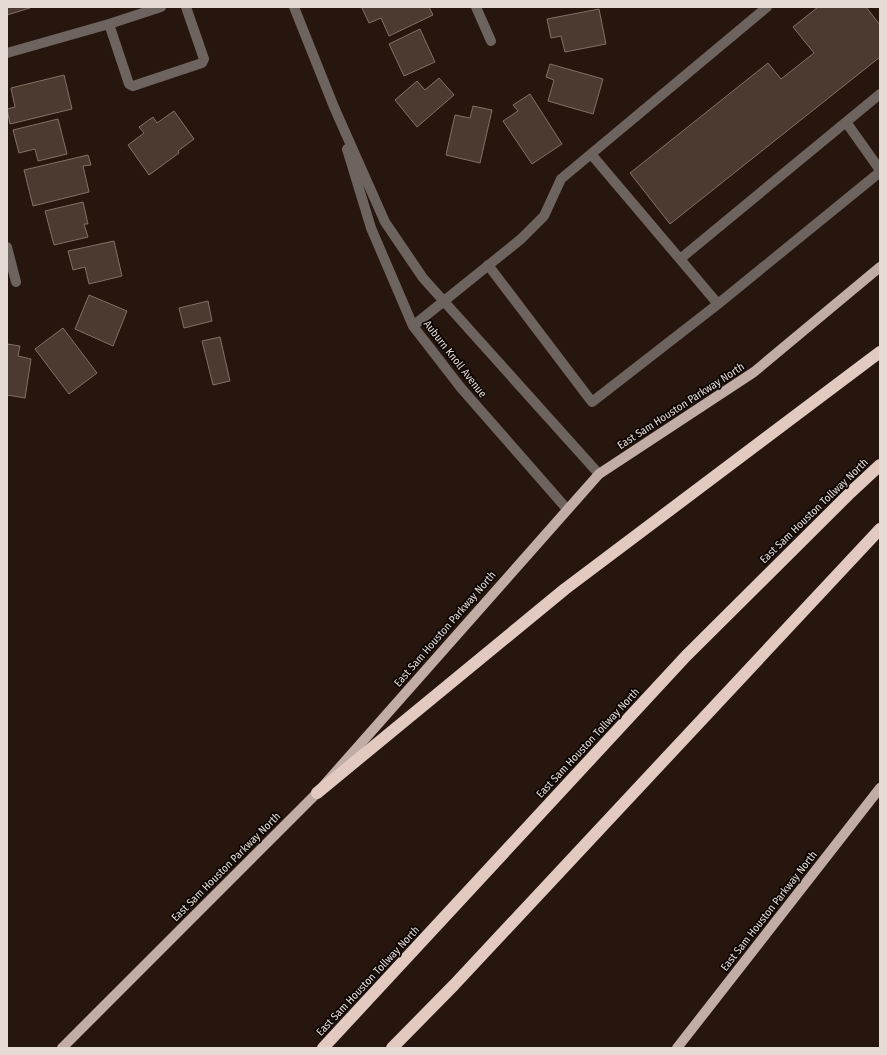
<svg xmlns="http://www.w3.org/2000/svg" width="887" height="1055" font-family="'Fira Sans Condensed',sans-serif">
<rect width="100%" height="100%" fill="#26160d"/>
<path fill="#4c3a30" stroke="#847065" d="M 7,7 L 30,7 L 30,8 L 7,15 Z
M 363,7 L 429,7 L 433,15 L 389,36 L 381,18 L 369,23 L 362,8 Z
M 818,7 L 866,7 L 880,25 L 880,57 L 670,224 L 630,173 L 768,63 L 781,79 L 814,53 L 793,27 Z
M 599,9 L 606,44 L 565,52 L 561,36 L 551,38 L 547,19 Z
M 420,29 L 435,62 L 404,76 L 389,44 Z
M 550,64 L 603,79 L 593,114 L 548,101 L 554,80 L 546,77 Z
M 64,75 L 72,109 L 10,124 L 7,109 L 15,107 L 11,88 Z
M 439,78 L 454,95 L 417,127 L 395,100 L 417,81 L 425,90 Z
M 530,94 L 562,144 L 532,164 L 503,121 L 518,111 L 513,105 Z
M 473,106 L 492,110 L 480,163 L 446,155 L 455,115 L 470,118 Z
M 174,111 L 194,139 L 178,151 L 179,153 L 149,175 L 128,145 L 144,133 L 139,127 L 153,117 L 157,123 Z
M 58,119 L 67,154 L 38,161 L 35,149 L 19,153 L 13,130 Z
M 88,155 L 91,165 L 83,166 L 89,192 L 33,206 L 24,170 Z
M 83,202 L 88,224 L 84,224 L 88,237 L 54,245 L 45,211 Z
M 114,241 L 122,276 L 89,284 L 85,267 L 73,270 L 68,251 Z
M 89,295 L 127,311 L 113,346 L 75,329 Z
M 208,301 L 212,321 L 184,328 L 179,308 Z
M 63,328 L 97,373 L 69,394 L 35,349 Z
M 220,337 L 230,381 L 213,385 L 202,341 Z
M 7,344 L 20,346 L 18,356 L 31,359 L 25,398 L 7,395 Z"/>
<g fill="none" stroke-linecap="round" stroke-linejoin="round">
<path stroke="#6d635f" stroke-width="10" d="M 294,7 L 334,107 L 385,222 L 423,278 L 599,474
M 476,7 L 491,41
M 109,24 L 129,84 L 133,86 L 202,63 L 204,59 L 186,7
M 7,53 L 109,24 L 161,7
M 846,122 L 880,170
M 347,149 L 371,228 L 413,326 L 461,388 L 567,509
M 591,154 L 718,304
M 7,247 L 16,282
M 680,259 L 880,94
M 488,265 L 592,402 L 718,304 L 880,172
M 413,326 L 521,239 L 544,216 L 561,179 L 767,7"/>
<path stroke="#c1ada6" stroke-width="10" d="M 62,1048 L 317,793 L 599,474 L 754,372 L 880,267
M 677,1048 L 880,788"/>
<path stroke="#e3cac1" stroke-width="12" d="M 317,793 L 565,589 L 880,352
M 323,1048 L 686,656 L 851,492 L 880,465
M 392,1048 L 454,985 L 880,529"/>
</g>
<g text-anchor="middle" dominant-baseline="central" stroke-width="3.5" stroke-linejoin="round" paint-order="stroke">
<g font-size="11" fill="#e6dad4" stroke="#0a0502">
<text transform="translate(455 359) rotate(52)">Auburn Knoll Avenue</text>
<text transform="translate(681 406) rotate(-33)">East Sam Houston Parkway North</text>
<text transform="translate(814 511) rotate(-44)">East Sam Houston Tollway North</text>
<text transform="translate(445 629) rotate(-49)">East Sam Houston Parkway North</text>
<text transform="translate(588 743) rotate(-47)">East Sam Houston Tollway North</text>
<text transform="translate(226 867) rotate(-45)">East Sam Houston Parkway North</text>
<text transform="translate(769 911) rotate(-52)">East Sam Houston Parkway North</text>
<text transform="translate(368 981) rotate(-47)">East Sam Houston Tollway North</text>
</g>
</g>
<rect width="887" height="1055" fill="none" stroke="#e6dad4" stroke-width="16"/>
</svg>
